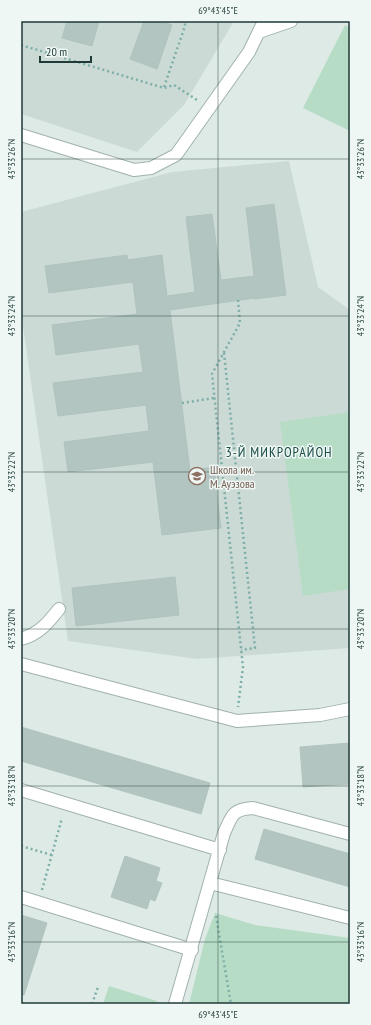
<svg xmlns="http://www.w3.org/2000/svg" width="371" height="1025" font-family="'PT Sans Narrow',sans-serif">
<rect width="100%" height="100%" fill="#deeae6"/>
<path fill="#ccdad6" d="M 21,21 L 234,21 L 184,105 L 137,152 L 21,114 Z
M 289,161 L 318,287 L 350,310 L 350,648 L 197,659 L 68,641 L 21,312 L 21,212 L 172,172 Z"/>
<path fill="#b6dcc6" d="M 345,25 L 350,28 L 350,131 L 303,108 Z
M 350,412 L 350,589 L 303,596 L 280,422 Z
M 215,913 L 255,925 L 350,938 L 350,1004 L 189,1004 L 205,939 Z
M 109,986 L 157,1001 L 156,1004 L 103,1004 Z"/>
<path fill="#b3c5c0" stroke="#b0c3be" d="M 67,21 L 99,21 L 92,46 L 62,38 Z
M 144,21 L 160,21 L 172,25 L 157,69 L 130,59 Z
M 274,204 L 286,295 L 255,299 L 255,298 L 170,310 L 190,471 L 214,467 L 221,528 L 162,535 L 153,462 L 68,472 L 64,442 L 149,431 L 146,405 L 58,416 L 53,383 L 143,372 L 139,344 L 56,355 L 52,325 L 137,314 L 133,282 L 49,293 L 45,266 L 127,255 L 128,260 L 162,255 L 167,296 L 195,292 L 186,217 L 212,214 L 221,280 L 254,276 L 246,208 Z
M 175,577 L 179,615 L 76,626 L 72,588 Z
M 21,727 L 210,783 L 201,814 L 21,761 Z
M 350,743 L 350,784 L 303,787 L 300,747 Z
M 264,829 L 350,854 L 350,887 L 255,859 Z
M 125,856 L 160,868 L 156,881 L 162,883 L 155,901 L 150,899 L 147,909 L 111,897 Z
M 21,915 L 47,923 L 24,995 L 21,994 Z"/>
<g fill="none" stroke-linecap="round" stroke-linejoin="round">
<g stroke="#a1b2ae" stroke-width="14">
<path id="minor" d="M 259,32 L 291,21
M 21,135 L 134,170 L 151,168 L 176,155 L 249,52 L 264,21
M 21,639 C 39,634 48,623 59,609
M 21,664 L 237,721 L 320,715 L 350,709
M 21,790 L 220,850
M 210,883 L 350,918
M 21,897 L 192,950
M 175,1004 L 224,833 C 232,816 232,809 253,808 L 350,834"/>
</g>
<path stroke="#7daea7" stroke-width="2.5" stroke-dasharray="2 3" stroke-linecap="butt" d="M 21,45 L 164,88 L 174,85 L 197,100
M 164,87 L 185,26 L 185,21
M 238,300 L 240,323 L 212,374 L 243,667 L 238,707
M 224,353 L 255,648 L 241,650
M 182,403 L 214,398
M 21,846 L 52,855
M 42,890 L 62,818
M 216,916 L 231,1004
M 92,1004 L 98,987"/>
<use href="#minor" stroke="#fff" stroke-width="12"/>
</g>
<path fill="none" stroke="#1f3a37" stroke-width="1" stroke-opacity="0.45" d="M 218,21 L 218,1004M 21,159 L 350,159M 21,316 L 350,316M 21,472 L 350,472M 21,629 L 350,629M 21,786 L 350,786M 21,942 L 350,942"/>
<defs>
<g id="school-ring" transform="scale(0.9)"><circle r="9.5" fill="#eef7f4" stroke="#8d6e63" stroke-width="1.5"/><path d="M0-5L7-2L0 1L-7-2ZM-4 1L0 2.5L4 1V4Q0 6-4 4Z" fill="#8d6e63"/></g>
</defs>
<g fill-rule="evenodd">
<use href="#school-ring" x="197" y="476"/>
</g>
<g text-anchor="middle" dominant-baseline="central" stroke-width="3" stroke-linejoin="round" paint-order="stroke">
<g font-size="12" fill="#785e54" stroke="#eef7f4" text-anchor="start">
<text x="210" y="469">Школа им.<tspan x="210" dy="14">М. Ауэзова</tspan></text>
</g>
<g font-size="14" letter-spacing="1" fill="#1b4c47" stroke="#eef7f4">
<text x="279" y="452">3-Й МИКРОРАЙОН</text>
</g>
</g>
<rect width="371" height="1025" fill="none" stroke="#eef7f4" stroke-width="44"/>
<path d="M40 56v6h51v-6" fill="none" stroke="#1f3a37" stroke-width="2"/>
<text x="46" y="56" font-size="12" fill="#1f3a37" stroke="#eef7f4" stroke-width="3" paint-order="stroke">20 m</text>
<rect x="22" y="22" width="327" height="981" fill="none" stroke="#1f3a37" stroke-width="1.5"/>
<g font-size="10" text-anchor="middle" fill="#1f3a37">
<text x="218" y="14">69°43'45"E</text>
<text transform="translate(11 159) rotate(-90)" y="4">43°33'26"N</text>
<text transform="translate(360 159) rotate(-90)" y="4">43°33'26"N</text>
<text transform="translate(11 316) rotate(-90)" y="4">43°33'24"N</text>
<text transform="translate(360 316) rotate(-90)" y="4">43°33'24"N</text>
<text transform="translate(11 472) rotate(-90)" y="4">43°33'22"N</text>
<text transform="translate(360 472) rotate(-90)" y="4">43°33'22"N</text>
<text transform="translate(11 629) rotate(-90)" y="4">43°33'20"N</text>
<text transform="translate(360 629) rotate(-90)" y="4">43°33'20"N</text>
<text transform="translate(11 786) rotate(-90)" y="4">43°33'18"N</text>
<text transform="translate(360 786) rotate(-90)" y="4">43°33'18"N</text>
<text transform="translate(11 942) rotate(-90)" y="4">43°33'16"N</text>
<text transform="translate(360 942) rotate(-90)" y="4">43°33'16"N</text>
<text x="218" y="1018">69°43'45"E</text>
</g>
</svg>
